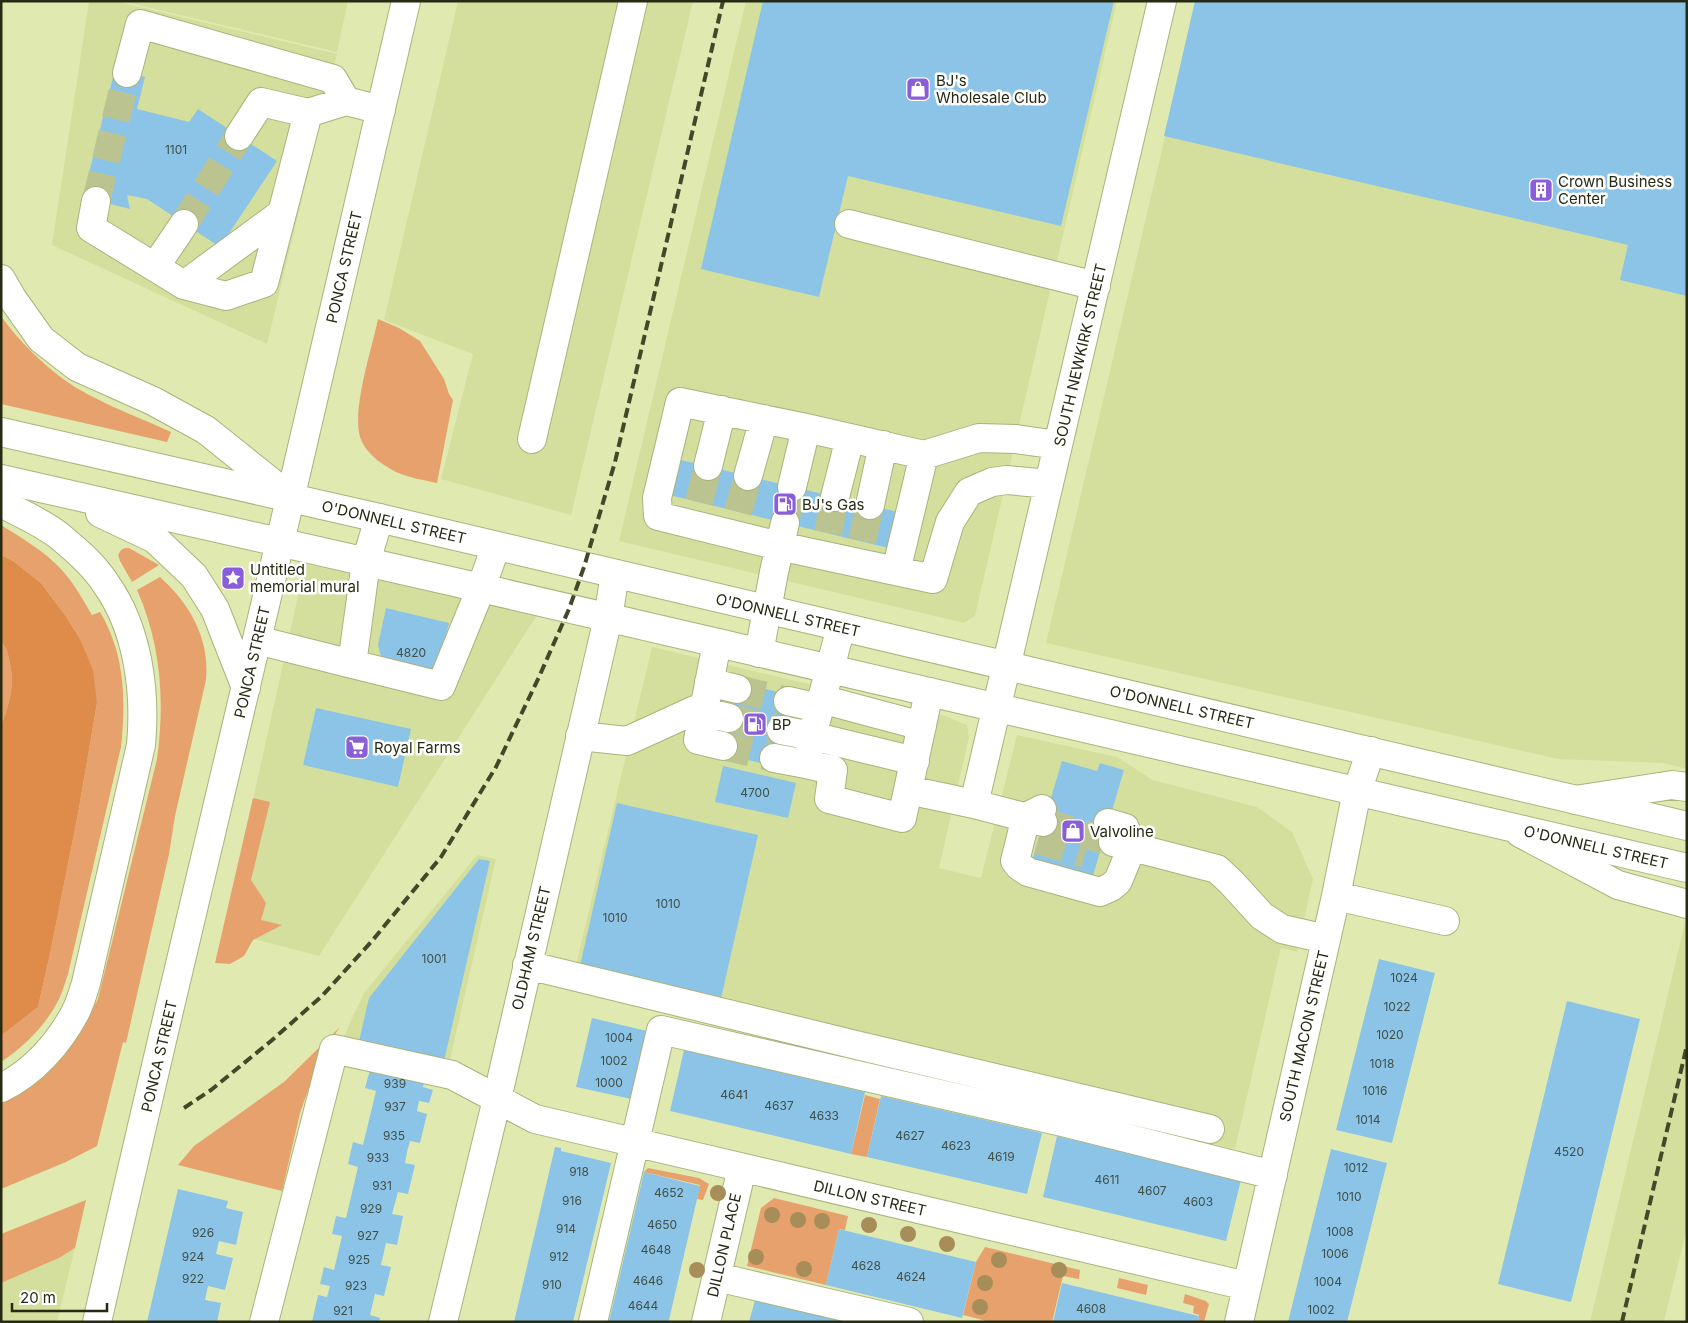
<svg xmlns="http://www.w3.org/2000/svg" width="1688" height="1323" font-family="Inter,sans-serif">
<rect width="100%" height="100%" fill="#e0eab0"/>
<path fill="#d4df9d" d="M 89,1 L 115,1 L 337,54 L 267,344 L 52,245 Z
M 121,1 L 348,1 L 337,52 Z
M 458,1 L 693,1 L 571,515 L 441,479 L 473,354 L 384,320 Z
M 746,1 L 1117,1 L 975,616 L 964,623 L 619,541 Z
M 1197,1 L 1687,1 L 1687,769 L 1663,763 L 1558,759 L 1046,643 Z
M 305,564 L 537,615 L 319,956 L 224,931 Z
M 652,647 L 945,716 L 967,725 L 969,737 L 939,868 L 981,878 L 1017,735 L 1117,757 L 1153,780 L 1257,807 L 1292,832 L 1313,879 L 1297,952 L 1281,948 L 1235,1149 L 570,990 Z
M 477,855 L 496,859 L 449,1064 L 343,1038 L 364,993 Z
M 1687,914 L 1687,1227 L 1664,1322 L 1590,1322 Z
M 75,1248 L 57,1322 L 1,1322 L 1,1283 L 59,1258 Z"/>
<path fill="#e7a16d" d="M 1,316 C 20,343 51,373 80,390 C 108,406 140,418 171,432 L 167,442 L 1,404 Z
M 378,319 L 399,328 L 420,341 L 444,379 L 449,394 L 453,400 L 437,483 C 424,480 409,478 396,472 C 384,466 368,455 362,442 C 349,417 372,349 378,319 Z
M 1,525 C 22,538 44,551 61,569 C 74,583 83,600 92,615 L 100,612 C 125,654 126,699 121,747 L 68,974 C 65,982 63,991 59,999 C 46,1025 25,1046 1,1062 L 1,1036 L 38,1007 L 50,954 L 78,814 L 97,703 L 79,637 L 65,615 L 41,583 L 13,561 L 1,555 Z
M 125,548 L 129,548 L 159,565 L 132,582 L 120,561 L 118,555 L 121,550 Z
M 160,577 C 190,604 210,639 206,680 L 175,816 L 169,854 L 126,1043 L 123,1042 L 97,1146 L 66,1162 L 1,1189 L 1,1103 C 48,1083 76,1043 98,999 L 157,759 C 165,701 161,644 137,590 Z
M 1,642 C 8,649 8,655 10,664 C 15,687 9,704 1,726 Z
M 253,798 L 270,802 L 251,880 L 266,903 L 261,920 L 282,925 L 253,940 L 244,956 L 230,964 L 215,963 Z
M 340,1027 L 320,1056 L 300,1113 L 282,1191 L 178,1165 L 194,1146 L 284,1082 Z
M 865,1095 L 880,1099 L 867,1157 L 851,1154 Z
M 648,1168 L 699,1178 L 709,1184 L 703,1200 L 697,1199 L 700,1185 L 644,1172 Z
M 774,1198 L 848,1216 L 845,1230 L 839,1229 L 826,1285 L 747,1266 L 761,1208 Z
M 86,1200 L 75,1248 L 59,1258 L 1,1283 L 1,1234 Z
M 985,1247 L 1080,1270 L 1079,1279 L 1063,1276 L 1052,1322 L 990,1322 L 963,1315 L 976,1262 Z
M 1119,1278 L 1148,1285 L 1146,1295 L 1117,1288 Z
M 1185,1294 L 1206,1301 L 1209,1304 L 1204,1322 L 1198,1322 L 1199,1315 L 1193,1313 L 1194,1306 L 1183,1303 Z"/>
<path fill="#df8b49" d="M 1,555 L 13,561 L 41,583 L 65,615 L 79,637 L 93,670 L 97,703 L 78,814 L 50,954 L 38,1007 L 1,1036 L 1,726 C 9,704 15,687 10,664 C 8,655 8,649 1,642 Z"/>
<path fill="#8cc4e7" d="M 763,1 L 1114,1 L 1061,226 L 848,176 L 819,297 L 701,269 Z
M 1195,1 L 1687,1 L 1687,296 L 1620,280 L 1628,245 L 1164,136 Z
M 115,69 L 145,77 L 137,109 L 189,122 L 198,109 L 277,161 L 220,247 L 147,199 L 127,195 L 130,209 L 83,197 Z
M 673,458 L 906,514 L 897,550 L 665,494 Z
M 386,608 L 449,623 L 440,660 L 417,687 L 387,680 L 378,645 Z
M 738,682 L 790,695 L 772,766 L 721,753 Z
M 316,708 L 411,729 L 398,787 L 303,765 Z
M 1062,761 L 1097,771 L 1100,763 L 1124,770 L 1090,886 L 1030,868 Z
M 723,766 L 796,783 L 788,818 L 715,802 Z
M 617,803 L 758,835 L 720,1003 L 579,970 Z
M 479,859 L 490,861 L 444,1061 L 359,1041 L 369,998 Z
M 1379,959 L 1435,973 L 1392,1143 L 1336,1130 Z
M 1567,1001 L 1640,1019 L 1571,1302 L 1498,1284 Z
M 592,1018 L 651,1032 L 636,1100 L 576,1087 Z
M 684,1050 L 865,1092 L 851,1154 L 670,1111 Z
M 371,1066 L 425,1079 L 423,1087 L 433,1090 L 429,1103 L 419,1101 L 417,1111 L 427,1114 L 420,1143 L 410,1141 L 407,1152 L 405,1163 L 415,1165 L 408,1194 L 398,1192 L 392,1214 L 403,1216 L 397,1245 L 386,1243 L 381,1265 L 391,1267 L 384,1296 L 375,1294 L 370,1315 L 380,1318 L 379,1322 L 312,1322 L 318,1295 L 327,1297 L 330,1286 L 320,1284 L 324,1267 L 334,1270 L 342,1236 L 332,1234 L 336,1216 L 346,1218 L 358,1167 L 348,1164 L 353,1142 L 363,1145 L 376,1091 L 365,1088 Z
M 881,1096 L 1042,1133 L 1027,1194 L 867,1157 Z
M 1057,1136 L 1241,1180 L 1226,1241 L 1043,1197 Z
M 555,1147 L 561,1148 L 561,1151 L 611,1163 L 607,1180 L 573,1322 L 514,1322 Z
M 1331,1149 L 1387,1163 L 1347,1322 L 1288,1322 Z
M 644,1172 L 700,1186 L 669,1320 L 669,1322 L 609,1322 Z
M 178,1189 L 228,1201 L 226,1208 L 243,1212 L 236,1245 L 219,1241 L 216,1254 L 233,1258 L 225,1290 L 208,1286 L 205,1300 L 221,1303 L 217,1322 L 147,1322 Z
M 839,1229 L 976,1262 L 962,1318 L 826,1285 Z
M 1062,1283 L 1199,1316 L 1198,1322 L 1053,1322 Z
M 755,1300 L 843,1321 L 843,1322 L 749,1322 Z"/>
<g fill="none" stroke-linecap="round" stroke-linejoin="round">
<path stroke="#bbc491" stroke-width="28" stroke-dasharray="28 14" stroke-linecap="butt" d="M 96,201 L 127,73
M 184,224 L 239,136
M 699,502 L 708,466
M 738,512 L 748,476
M 785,523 L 792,487
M 828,533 L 835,497
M 862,541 L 870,505
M 737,689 L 788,701
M 729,718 L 781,730
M 723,746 L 774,758
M 1043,822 L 1104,840
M 1038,840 L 1085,854"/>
<g stroke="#a9b37b" stroke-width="30">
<path id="minor" d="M 127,73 L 140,24 L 333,79 L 346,101
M 239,136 L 261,102 L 308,113
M 96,201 L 91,228 L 184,285 L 226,296 L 264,283 L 308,113 L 346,101 L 381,110
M 849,224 L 1096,286
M 155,267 L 184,224
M 184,285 L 282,213
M 532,439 L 633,1
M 708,466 L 722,410
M 748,476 L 764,419
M 1049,484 L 1007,480 L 992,482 L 969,492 L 950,522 L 933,579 L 779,546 L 658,516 L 657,498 L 680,402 L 806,428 L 924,455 L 979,438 L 1016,439 L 1058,445
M 792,487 L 806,428
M 835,497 L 850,438
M 870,505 L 883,445
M 379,518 L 366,562 L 352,664 L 441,686 L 481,588 L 496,546
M 896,571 L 924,455
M 257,640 L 352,664
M 717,643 L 698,740 L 723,746
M 759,653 L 774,572 L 785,523
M 709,682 L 737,689
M 821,699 L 922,726
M 788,701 L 819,708
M 781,730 L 812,736 L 841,627
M 580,736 L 627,741 L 695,710 L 729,718
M 774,758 L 806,764 L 812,736 L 915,761
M 806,764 L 833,770 L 829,799 L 902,818 L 929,692
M 908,790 L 974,804
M 1575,800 L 1672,785 L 1687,787
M 1042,809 L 1026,817 L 1015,861 L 1019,866 L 1028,872 L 1100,892 L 1111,887 L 1118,881 L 1132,847 L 1125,828 L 1108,823
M 1043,822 L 974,804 L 1162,1
M 1520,833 L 1618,885 L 1687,904
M 1113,842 L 1217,869 L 1231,882 L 1262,916 L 1282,929 L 1326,939
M 1336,896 L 1445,921
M 527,965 L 856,1045 L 1210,1129
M 717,1277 L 909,1322
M 264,1322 L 334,1049 L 452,1075 L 535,1119 L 1247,1286
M 443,1322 L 497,1099 L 608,618 L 615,574
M 593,1322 L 661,1030 L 1071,1124 L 1273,1175
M 706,1322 L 742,1168
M 1239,1322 L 1336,896 L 1357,791 L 1371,751"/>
</g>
<g stroke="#a9b37b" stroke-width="30">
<path id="major" d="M 1,432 L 379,518 L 1687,826
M 1,479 L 481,588 L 1687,868
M 100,513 L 155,539 L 194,576 L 215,609 L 246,688
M 163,1036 L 280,542 L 406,1
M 97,1322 L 124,1204"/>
</g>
<g stroke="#a9b37b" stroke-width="30">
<path id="highway" d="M 1,279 L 12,298 L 41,339 L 77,367 L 153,401 L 206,430 L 291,498
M 1,503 C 20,513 41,522 58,535 C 75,549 94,565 106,584 C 138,629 146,691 141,745 L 86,983 C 83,993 80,1004 75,1013 C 59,1043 33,1073 1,1088"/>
</g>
<use href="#minor" stroke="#fff" stroke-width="28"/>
<use href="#major" stroke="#fff" stroke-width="28"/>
<use href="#highway" stroke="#fff" stroke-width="28"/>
<path stroke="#43482b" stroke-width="4" stroke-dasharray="10 5" stroke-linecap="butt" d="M 184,1108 L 211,1090 L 271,1041 L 322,996 L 372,941 L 441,857 L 496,767 L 539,677 L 569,609 L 584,567 L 615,462 L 723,1
M 1622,1322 L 1687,1045"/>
<g stroke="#a9b37b" stroke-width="30" stroke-linecap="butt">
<path id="major-bridge" d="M 124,1204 L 163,1036"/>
</g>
<use href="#major-bridge" stroke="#fff" stroke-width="28"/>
</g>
<g fill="#a78d58">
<circle cx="718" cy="1193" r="8"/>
<circle cx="772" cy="1215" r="8"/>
<circle cx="798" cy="1220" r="8"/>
<circle cx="822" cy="1221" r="8"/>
<circle cx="869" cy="1225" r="8"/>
<circle cx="908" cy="1234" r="8"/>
<circle cx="947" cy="1244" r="8"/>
<circle cx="756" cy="1257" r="8"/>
<circle cx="999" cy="1260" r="8"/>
<circle cx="804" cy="1269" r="8"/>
<circle cx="697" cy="1270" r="8"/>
<circle cx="1059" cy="1270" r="8"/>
<circle cx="985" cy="1283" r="8"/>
<circle cx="980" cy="1307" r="8"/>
</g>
<defs>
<g id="shop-square" transform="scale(1.25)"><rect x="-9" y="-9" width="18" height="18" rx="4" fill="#895ed8" stroke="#fff"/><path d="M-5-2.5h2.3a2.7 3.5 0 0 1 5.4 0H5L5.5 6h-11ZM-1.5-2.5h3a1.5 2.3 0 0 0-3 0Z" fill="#fff"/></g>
<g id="building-square" transform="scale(1.25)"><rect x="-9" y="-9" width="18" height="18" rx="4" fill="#895ed8" stroke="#fff"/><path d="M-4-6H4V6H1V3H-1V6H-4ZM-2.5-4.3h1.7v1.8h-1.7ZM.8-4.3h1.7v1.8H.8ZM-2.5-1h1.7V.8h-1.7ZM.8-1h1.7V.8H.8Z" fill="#fff"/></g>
<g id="fuel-square" transform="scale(1.25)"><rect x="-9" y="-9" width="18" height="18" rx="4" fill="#895ed8" stroke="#fff"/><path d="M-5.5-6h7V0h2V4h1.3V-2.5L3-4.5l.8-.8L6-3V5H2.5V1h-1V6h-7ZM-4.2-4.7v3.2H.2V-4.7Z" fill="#fff"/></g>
<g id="sight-square" transform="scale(1.25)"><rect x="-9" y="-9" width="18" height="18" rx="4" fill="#895ed8" stroke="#fff"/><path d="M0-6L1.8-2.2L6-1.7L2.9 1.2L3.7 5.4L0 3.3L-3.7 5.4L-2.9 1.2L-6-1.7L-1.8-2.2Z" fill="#fff"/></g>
<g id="supermarket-square" transform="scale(1.25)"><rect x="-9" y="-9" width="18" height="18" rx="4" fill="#895ed8" stroke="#fff"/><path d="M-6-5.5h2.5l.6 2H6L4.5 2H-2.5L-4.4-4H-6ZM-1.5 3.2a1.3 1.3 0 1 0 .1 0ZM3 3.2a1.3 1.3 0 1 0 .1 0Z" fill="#fff"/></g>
</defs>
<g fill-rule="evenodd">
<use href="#shop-square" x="918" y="89"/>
<use href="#building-square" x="1541" y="190"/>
<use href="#fuel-square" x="785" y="504"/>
<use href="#sight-square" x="233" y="578"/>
<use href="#fuel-square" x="755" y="724"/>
<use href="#supermarket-square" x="357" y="747"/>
<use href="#shop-square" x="1073" y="831"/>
</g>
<g text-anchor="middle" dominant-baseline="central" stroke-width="5" stroke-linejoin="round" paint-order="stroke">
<g font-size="12" fill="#405048">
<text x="176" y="149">1101</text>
<text x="411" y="652">4820</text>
<text x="755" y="792">4700</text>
<text x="668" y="903">1010</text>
<text x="615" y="917">1010</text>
<text x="434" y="958">1001</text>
<text x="1404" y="977">1024</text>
<text x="1397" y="1006">1022</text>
<text x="1390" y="1034">1020</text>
<text x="619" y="1037">1004</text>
<text x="614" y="1060">1002</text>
<text x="1382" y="1063">1018</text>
<text x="609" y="1082">1000</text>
<text x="395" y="1083">939</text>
<text x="1375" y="1090">1016</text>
<text x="734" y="1094">4641</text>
<text x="779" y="1105">4637</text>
<text x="395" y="1106">937</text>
<text x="824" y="1115">4633</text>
<text x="1368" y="1119">1014</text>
<text x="394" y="1135">935</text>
<text x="910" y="1135">4627</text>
<text x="956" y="1145">4623</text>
<text x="1569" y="1151">4520</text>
<text x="1001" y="1156">4619</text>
<text x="378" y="1157">933</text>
<text x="1356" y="1167">1012</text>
<text x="579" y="1171">918</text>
<text x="1107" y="1179">4611</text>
<text x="382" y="1185">931</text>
<text x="1152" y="1190">4607</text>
<text x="669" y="1192">4652</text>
<text x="1349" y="1196">1010</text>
<text x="572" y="1200">916</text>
<text x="1198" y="1201">4603</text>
<text x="371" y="1208">929</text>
<text x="662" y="1224">4650</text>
<text x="566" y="1228">914</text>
<text x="1340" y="1231">1008</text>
<text x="203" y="1232">926</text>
<text x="368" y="1235">927</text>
<text x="656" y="1249">4648</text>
<text x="1335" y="1253">1006</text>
<text x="193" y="1256">924</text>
<text x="559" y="1256">912</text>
<text x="359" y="1259">925</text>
<text x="866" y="1265">4628</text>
<text x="911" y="1276">4624</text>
<text x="193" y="1278">922</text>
<text x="648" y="1280">4646</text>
<text x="1328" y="1281">1004</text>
<text x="552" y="1284">910</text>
<text x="356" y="1285">923</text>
<text x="643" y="1305">4644</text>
<text x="1091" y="1308">4608</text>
<text x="1321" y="1309">1002</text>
<text x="343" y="1310">921</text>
</g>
<g font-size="15" fill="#262a13" stroke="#fff" text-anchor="start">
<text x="936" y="80">BJ's<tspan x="936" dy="17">Wholesale Club</tspan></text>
<text x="1558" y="181">Crown Business<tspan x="1558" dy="17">Center</tspan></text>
<text x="802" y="504">BJ's Gas</text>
<text x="250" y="569">Untitled<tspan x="250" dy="17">memorial mural</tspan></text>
<text x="772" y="724">BP</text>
<text x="374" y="747">Royal Farms</text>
<text x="1090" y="831">Valvoline</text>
</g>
<g font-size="15" fill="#262a13" stroke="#fff">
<text transform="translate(344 267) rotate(-77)">PONCA STREET</text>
<text transform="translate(1080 355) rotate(-77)">SOUTH NEWKIRK STREET</text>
<text transform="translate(394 522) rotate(13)">O'DONNELL STREET</text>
<text transform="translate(788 615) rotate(13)">O'DONNELL STREET</text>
<text transform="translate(252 662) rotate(-77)">PONCA STREET</text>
<text transform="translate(1182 707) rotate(13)">O'DONNELL STREET</text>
<text transform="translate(1596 847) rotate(13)">O'DONNELL STREET</text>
<text transform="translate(531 948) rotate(-77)">OLDHAM STREET</text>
<text transform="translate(1304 1036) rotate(-77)">SOUTH MACON STREET</text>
<text transform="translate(159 1056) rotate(-77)">PONCA STREET</text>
<text transform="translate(870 1198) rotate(13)">DILLON STREET</text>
<text transform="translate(724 1245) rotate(-77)">DILLON PLACE</text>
</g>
</g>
<rect width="1688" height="1323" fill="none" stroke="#262a13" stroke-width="5"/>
<path d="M12 1303v8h95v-8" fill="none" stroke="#262a13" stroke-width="2.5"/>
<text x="20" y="1303" font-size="15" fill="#262a13" stroke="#ffffff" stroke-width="4" paint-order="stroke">20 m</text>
</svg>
